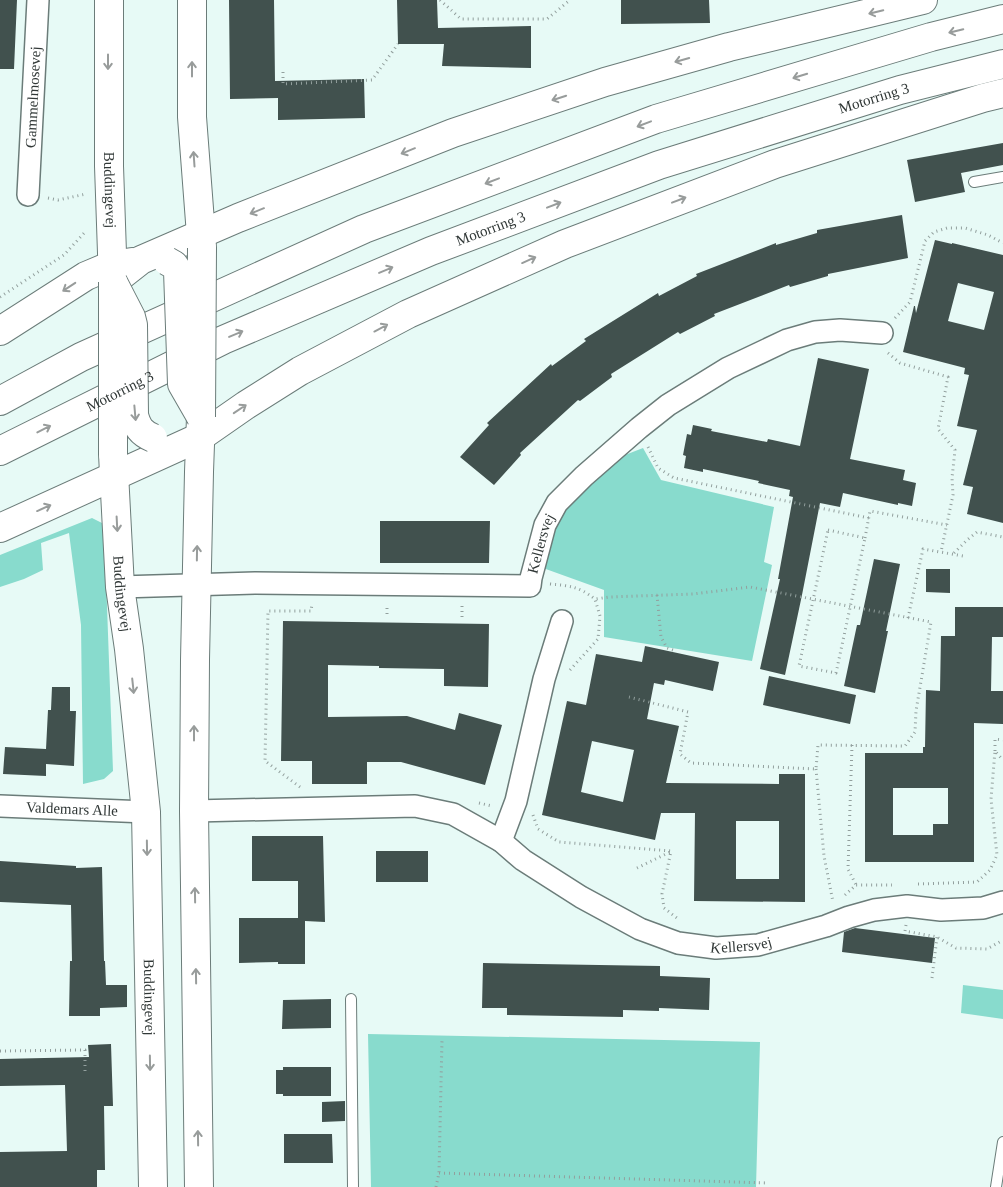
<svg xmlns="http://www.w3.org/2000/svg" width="1003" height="1187" font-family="Georgia,serif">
<rect width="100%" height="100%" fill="#e7faf6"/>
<path fill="#88dbcd" d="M 643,448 L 661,480 L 774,507 L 764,562 L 772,565 L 752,661 L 604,637 L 604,590 L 543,568 L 560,512 L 625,455 Z
M 92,518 L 104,524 L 113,771 L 104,779 L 83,784 L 81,625 L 69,533 L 41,543 L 43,570 L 24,579 L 0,587 L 0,555 Z
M 963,985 L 1003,990 L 1003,1019 L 961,1013 Z
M 368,1034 L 760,1042 L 756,1187 L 371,1187 Z"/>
<path fill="#41514e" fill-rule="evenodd" d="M 0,0 L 17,0 L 14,69 L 0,69 Z
M 229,0 L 274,0 L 275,81 L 364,79 L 365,118 L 278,120 L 278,98 L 230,99 Z
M 397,0 L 437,0 L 438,28 L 531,26 L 531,68 L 442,66 L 444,44 L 398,44 Z
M 621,0 L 709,0 L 710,23 L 621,24 Z
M 1003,143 L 1003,165 L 961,173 L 965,192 L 915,202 L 907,160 Z
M 902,215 L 908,258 L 828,274 L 828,276 L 790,287 L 789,285 L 714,314 L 715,316 L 680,334 L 678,332 L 611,374 L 612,377 L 580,401 L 578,400 L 520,453 L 521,455 L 494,485 L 460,457 L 489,425 L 487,423 L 551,364 L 552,366 L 586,341 L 584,339 L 658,293 L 659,296 L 697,276 L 696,274 L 776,243 L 776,245 L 817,233 L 817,230 Z
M 935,240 L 952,244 L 952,243 L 1003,255 L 1003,523 L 967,514 L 973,487 L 963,485 L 977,430 L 957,426 L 969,375 L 964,374 L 965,368 L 903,352 L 914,306 L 915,306 L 916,313 ZM 958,283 L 994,292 L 984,330 L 948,321 Z
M 818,358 L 869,369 L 850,459 L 905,470 L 903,480 L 916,483 L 912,506 L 898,503 L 898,505 L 843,493 L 840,507 L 820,503 L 802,595 L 785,675 L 760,669 L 780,579 L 778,579 L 793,497 L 789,496 L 790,490 L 758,483 L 759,481 L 703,469 L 703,472 L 684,468 L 686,456 L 683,455 L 687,434 L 691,435 L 693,425 L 712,429 L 711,431 L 767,442 L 768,439 L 800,446 Z
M 380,521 L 490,521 L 489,563 L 380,563 Z
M 874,559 L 900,564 L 886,631 L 888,631 L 875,693 L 844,686 L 857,625 L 860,625 Z
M 926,569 L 950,569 L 950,593 L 926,592 Z
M 955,607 L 1003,607 L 1003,637 L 992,637 L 991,691 L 1003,691 L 1003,724 L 974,723 L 974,862 L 865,862 L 865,753 L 923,753 L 923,747 L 925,747 L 926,690 L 940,691 L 941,636 L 955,636 ZM 893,788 L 948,788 L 948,824 L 933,824 L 933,835 L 893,835 Z
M 283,621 L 489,624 L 488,687 L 444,686 L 444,669 L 379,668 L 379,666 L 328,665 L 328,717 L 407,716 L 455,730 L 459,713 L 502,725 L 485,785 L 401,762 L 367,762 L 367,784 L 312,784 L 312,761 L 281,761 Z
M 645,646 L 719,662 L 713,691 L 665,680 L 664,685 L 654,683 L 647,719 L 679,726 L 666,783 L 779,784 L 779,774 L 805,774 L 805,902 L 694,901 L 695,813 L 661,813 L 655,840 L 542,815 L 567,701 L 586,705 L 596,654 L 642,662 ZM 592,741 L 634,750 L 623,802 L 581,792 ZM 736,821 L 779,821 L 779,879 L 736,879 Z
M 769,676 L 856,695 L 850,724 L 763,705 Z
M 52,687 L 70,687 L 70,711 L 76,711 L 74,766 L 46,764 L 46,776 L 3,774 L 5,747 L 46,749 L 48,710 L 51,710 Z
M 252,836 L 323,836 L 325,922 L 305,921 L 305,964 L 278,964 L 278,962 L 239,963 L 239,918 L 298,918 L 298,881 L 252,881 Z
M 376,851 L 428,851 L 428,882 L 376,882 Z
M 0,861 L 76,866 L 76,868 L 102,867 L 104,961 L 105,961 L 106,985 L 127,985 L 127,1007 L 100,1008 L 100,1016 L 69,1016 L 70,961 L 72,961 L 71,905 L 0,902 Z
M 855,928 L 935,938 L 932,963 L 842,952 L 844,932 Z
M 483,963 L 660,966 L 660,976 L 710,978 L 709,1010 L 659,1008 L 659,1011 L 623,1010 L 623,1017 L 507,1015 L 507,1008 L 482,1008 Z
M 331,999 L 331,1028 L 282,1029 L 283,1000 Z
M 111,1044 L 113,1106 L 104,1106 L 105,1170 L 97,1170 L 97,1187 L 0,1187 L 0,1152 L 67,1151 L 65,1085 L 0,1086 L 0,1059 L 89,1057 L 88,1045 Z
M 283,1067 L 331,1067 L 331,1096 L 283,1096 L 283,1094 L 276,1094 L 276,1070 L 283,1070 Z
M 345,1101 L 345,1121 L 322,1122 L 322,1102 Z
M 284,1134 L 332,1134 L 333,1163 L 284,1163 Z"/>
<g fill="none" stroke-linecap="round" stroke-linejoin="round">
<g stroke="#6b7c79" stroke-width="12">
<path id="lane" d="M 974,182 L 1003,177
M 351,999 L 353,1187
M 996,1187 L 1003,1142"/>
</g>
<g stroke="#6b7c79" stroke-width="24">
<g id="street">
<path id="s1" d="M 28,195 L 38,0"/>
<path id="s2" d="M 120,587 L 255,583 L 530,586 L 531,578 L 545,525 L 557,503 L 584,476 L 639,428 L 668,405 L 728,368 L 787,340 L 815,332 L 840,330 L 882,333"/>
<path id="s3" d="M 0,806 L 146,812"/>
<path id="s4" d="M 194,811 L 415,806 L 453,814 L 501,841 L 523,860 L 581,897 L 640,929 L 678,943 L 716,948 L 758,945 L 826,926 L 849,917 L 874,910 L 907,906 L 941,910 L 983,908 L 1003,902"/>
<path d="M 501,841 L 516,801 L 544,679 L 562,621"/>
</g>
</g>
<g stroke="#6b7c79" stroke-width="30">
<g id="secondary">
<path id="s5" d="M 109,0 L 109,166 L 113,282"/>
<path d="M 192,0 L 192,117 L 202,248"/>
</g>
</g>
<g stroke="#6b7c79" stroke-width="30">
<g id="primary">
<path id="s6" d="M 113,454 L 120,587 L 129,649 L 146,812 L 153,1187"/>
<path d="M 199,1187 L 194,811 L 195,660 L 199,472 L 201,417"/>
</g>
</g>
<g stroke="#6b7c79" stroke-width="30">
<g id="highway">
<path d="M 113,282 L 141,260 L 201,234 L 238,218 L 453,133 L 605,82 L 729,47 L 923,0"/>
<path d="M 0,331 L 86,276 L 112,265 L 132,262"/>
<path d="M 0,401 L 81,357 L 364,229 L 656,119 L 931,37 L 1003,19"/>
<path id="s7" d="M 0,451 L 223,340 L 431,251 L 659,165 L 900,90 L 1003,64"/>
<path d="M 0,528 L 200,437 L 246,405 L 300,371 L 408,314 L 565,244 L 775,164 L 983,98 L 1003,93"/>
</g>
</g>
<path stroke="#929f9d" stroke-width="3" stroke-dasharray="1 4" stroke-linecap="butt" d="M 440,0 L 461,19 L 547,19 L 570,0
M 283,72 L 283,84 L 372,80 L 398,44
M 48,198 L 58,200 L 86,194
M 0,297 L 64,255 L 86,231
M 895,318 L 910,302 L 925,241 L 934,232 L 947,228 L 965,228 L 988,235 L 1003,243
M 888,353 L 900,363 L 948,377 L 938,429 L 955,450 L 952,478 L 953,495 L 941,552
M 648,447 L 658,468 L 674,478 L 869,518
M 828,530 L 865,538 L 836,673 L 799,666 Z
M 865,538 L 870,511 L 947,525
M 954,553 L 967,540 L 977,532 L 1003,537
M 550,584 C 570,586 578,586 595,599 L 610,597 L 693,594 L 750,587 L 931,622 L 916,711 L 915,732 L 905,746 L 818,745 L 816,769 L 691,763 L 680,754 L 688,712 L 629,697
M 657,595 L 661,637 L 667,648 L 676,651
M 387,614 L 387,605
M 462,617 L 462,605
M 908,618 L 923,549 L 963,556
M 570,670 L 598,639 L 600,616 L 595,599
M 852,745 L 848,869 L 856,885
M 995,751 L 995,739 L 1003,740
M 816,769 L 824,856 L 833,902
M 300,787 L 265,761 L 268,611 L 311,611 L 312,604
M 479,803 L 492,806
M 533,815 L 538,829 L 559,842 L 671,851 L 662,894 L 664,908 L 677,918
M 637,868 L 670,852
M 918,884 L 977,882 L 990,870 L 997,855 L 991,799 L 995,751 L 1003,760
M 845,895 L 856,885 L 892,885
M 906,925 L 905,931 L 937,937 L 956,948 L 987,949 L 1003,940
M 932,978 L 937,937
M 0,1051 L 85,1050 L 85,1072
M 439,1173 L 768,1183
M 436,1187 L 439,1173 L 442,1040"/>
<use href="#lane" stroke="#fff" stroke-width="10"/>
<use href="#street" stroke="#fff" stroke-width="21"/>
<use href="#secondary" stroke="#fff" stroke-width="28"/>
<use href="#primary" stroke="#fff" stroke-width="28"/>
<use href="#highway" stroke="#fff" stroke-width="28"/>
<g stroke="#6b7c79" stroke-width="30" stroke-linecap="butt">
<path id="primary-bridge" d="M 113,282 L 113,454
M 201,417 L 202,248"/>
</g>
<g stroke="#6b7c79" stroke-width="30" stroke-linecap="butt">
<path id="highway-bridge" d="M 167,261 L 174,265 L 178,271 L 182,384 L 201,417
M 113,282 L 131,317 L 133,325 L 134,415 C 137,427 141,433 153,438"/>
</g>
<use href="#primary-bridge" stroke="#fff" stroke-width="28"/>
<use href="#highway-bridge" stroke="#fff" stroke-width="28"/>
</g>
<defs><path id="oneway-shaft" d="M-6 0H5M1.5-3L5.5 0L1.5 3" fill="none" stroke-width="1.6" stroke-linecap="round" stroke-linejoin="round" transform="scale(1.25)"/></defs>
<g stroke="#989c9b">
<use href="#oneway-shaft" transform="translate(876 12) rotate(166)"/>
<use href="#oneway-shaft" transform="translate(956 31) rotate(166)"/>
<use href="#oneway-shaft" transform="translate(682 60) rotate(164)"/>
<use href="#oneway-shaft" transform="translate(108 62) rotate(90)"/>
<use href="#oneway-shaft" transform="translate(192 69) rotate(-90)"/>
<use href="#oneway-shaft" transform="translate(800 76) rotate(163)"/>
<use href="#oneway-shaft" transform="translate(559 98) rotate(162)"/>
<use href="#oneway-shaft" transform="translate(644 124) rotate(159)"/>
<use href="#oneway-shaft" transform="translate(408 151) rotate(158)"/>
<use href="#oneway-shaft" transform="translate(194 159) rotate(-94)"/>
<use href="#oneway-shaft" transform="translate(492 181) rotate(159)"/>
<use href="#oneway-shaft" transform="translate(679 200) rotate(-21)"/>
<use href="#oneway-shaft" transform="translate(554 205) rotate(-21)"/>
<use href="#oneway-shaft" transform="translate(257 211) rotate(158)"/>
<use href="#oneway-shaft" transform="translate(529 260) rotate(-24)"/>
<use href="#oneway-shaft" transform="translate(386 270) rotate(-23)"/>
<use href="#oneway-shaft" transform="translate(69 287) rotate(147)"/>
<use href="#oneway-shaft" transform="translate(381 328) rotate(-28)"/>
<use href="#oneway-shaft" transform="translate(236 334) rotate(-23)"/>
<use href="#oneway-shaft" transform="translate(240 409) rotate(-34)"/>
<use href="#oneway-shaft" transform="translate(135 413) rotate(85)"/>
<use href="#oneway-shaft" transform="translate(44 429) rotate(-27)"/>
<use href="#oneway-shaft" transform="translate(44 508) rotate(-24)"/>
<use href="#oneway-shaft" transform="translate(117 524) rotate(87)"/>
<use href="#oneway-shaft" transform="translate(197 553) rotate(-89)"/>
<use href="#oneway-shaft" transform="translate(133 686) rotate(84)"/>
<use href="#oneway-shaft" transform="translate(194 733) rotate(-90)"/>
<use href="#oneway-shaft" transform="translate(147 848) rotate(89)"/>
<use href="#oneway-shaft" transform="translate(195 895) rotate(-91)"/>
<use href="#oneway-shaft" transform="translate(196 976) rotate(-91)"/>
<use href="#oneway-shaft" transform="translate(150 1063) rotate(89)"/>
<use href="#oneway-shaft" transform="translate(198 1138) rotate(-91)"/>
</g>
<g text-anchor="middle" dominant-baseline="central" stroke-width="5" stroke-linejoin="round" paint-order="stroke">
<g font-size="15" fill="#313837" stroke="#fff">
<text stroke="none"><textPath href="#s1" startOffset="98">Gammelmosevej</textPath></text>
<text stroke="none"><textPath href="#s7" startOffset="944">Motorring 3</textPath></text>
<text stroke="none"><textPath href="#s5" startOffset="190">Buddingevej</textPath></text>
<text stroke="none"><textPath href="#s7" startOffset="539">Motorring 3</textPath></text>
<text stroke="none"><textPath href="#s7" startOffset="134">Motorring 3</textPath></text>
<text stroke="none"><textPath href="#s2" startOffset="454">Kellersvej</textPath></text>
<text stroke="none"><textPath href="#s6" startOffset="140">Buddingevej</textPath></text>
<text stroke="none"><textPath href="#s3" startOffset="72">Valdemars Alle</textPath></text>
<text stroke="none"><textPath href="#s4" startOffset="584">Kellersvej</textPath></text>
<text stroke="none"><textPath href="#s6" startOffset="545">Buddingevej</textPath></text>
</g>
</g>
</svg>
